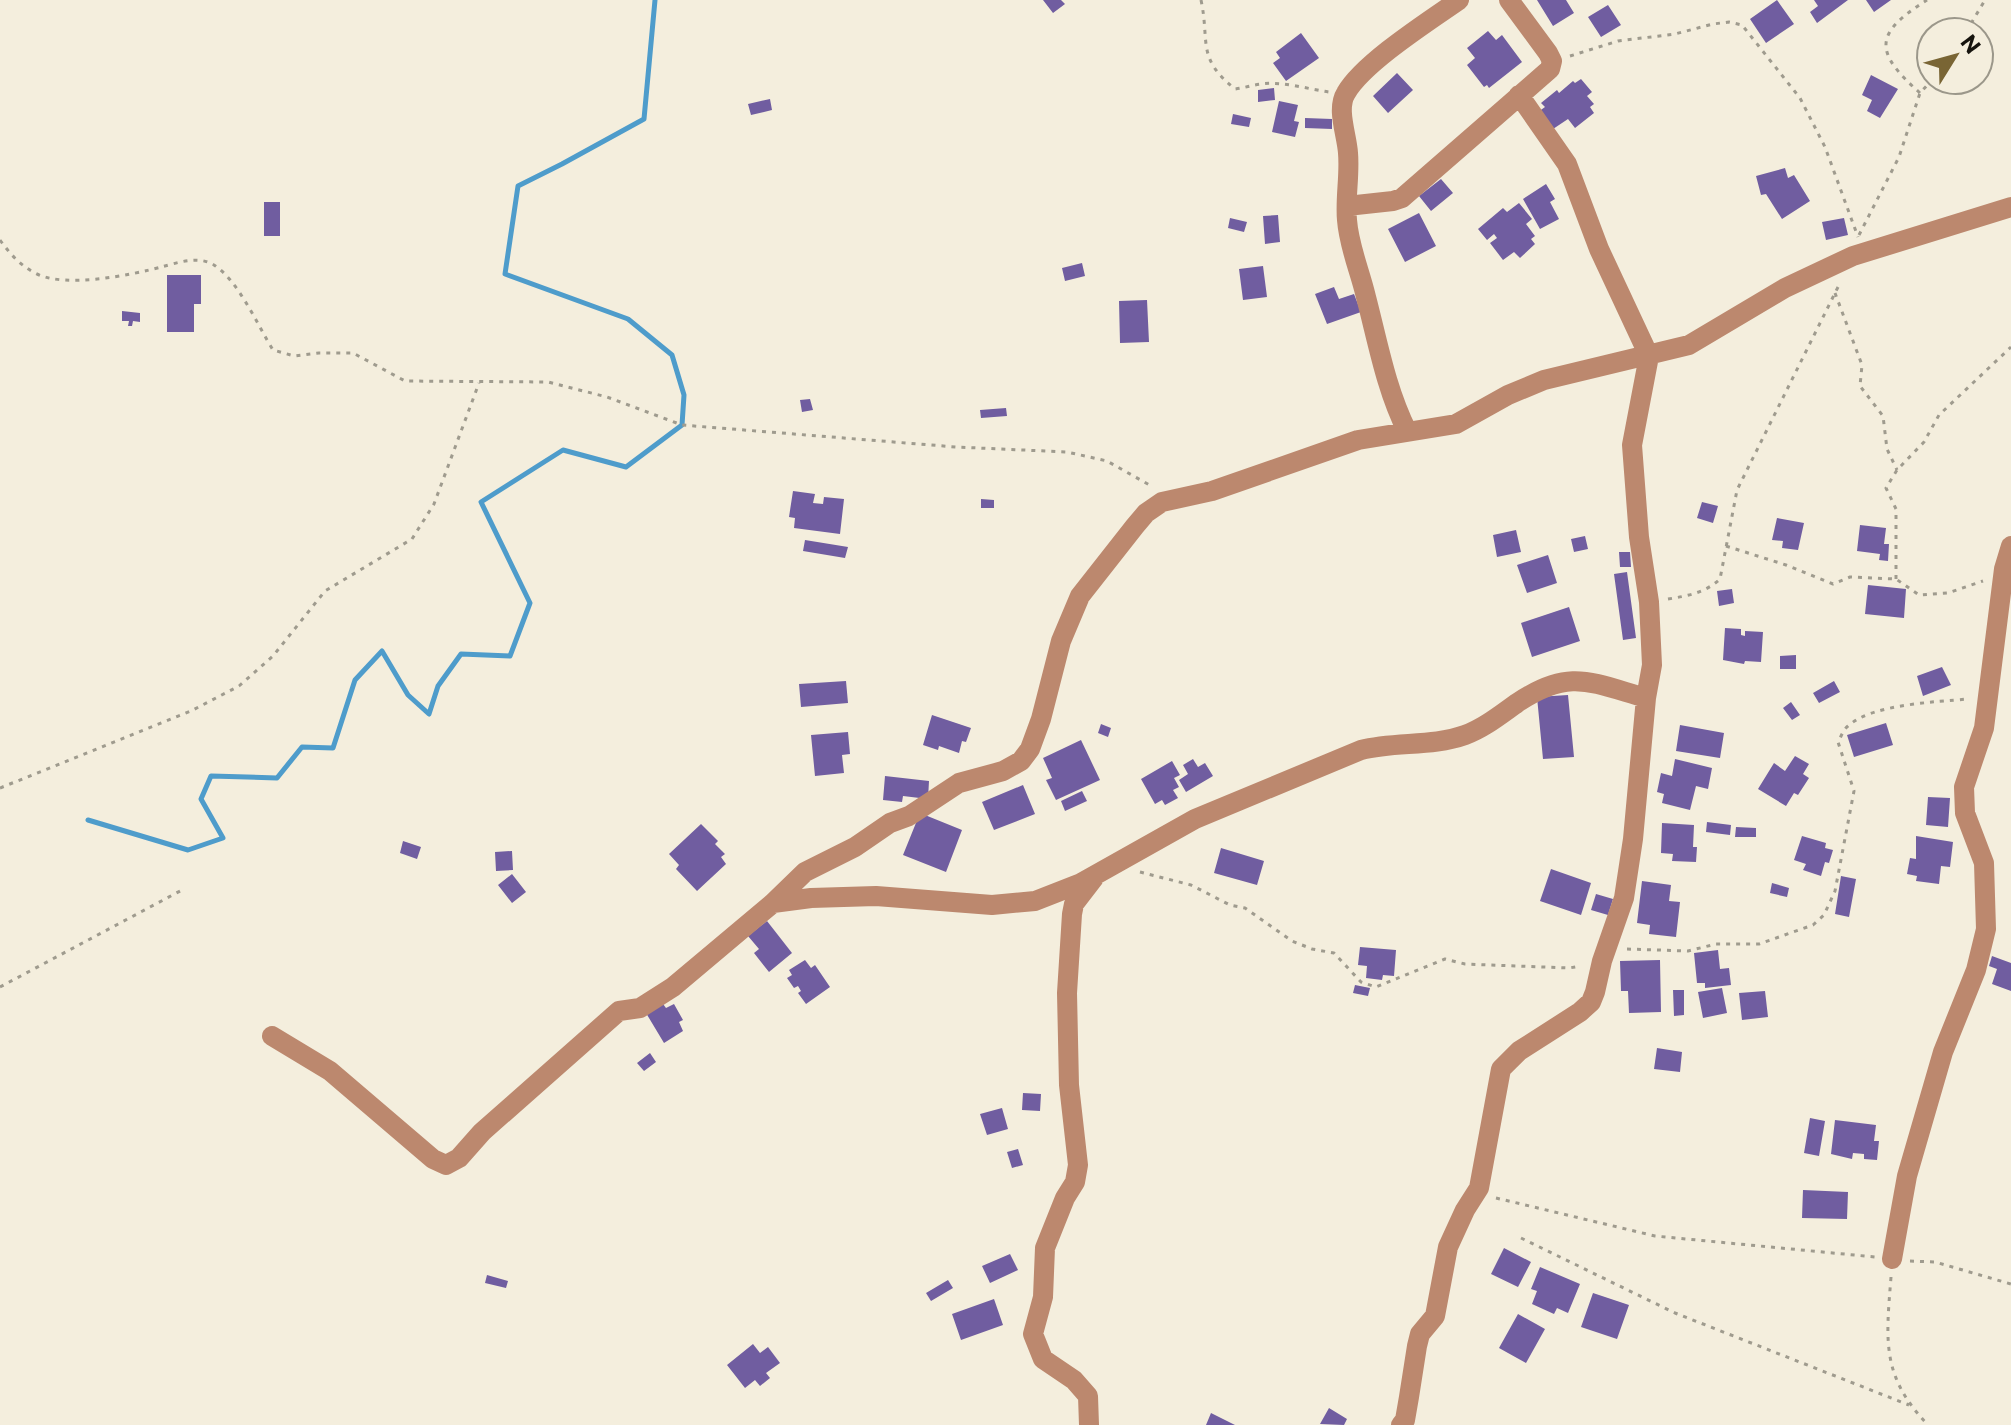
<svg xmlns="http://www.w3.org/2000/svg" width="2011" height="1425" font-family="Commissioner,sans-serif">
<rect width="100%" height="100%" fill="#f4eedd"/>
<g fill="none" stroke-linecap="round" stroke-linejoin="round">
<path stroke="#4e9ccb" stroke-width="5" d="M 88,820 L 188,850 L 223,838 L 201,799 L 211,776 L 277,778 L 302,747 L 333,748 L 355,680 L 382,651 L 408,695 L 429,714 L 438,686 L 461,654 L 510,656 L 530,603 L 481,502 L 563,450 L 626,467 L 682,425 L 684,395 L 672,355 L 628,319 L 505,274 L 518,186 L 562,164 L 644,119 L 655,0"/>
</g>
<path fill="#705da0" d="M 1043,0 L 1061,0 L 1065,4 L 1053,13 Z
M 1537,0 L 1566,0 L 1574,13 L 1553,26 Z
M 1777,0 L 1794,24 L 1766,43 L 1750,19 Z
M 1814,0 L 1848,0 L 1817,23 L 1810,12 L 1818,6 Z
M 1866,0 L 1891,0 L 1874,12 Z
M 1608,5 L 1621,25 L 1601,37 L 1588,17 Z
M 1488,31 L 1496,40 L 1502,35 L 1522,62 L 1489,88 L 1487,85 L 1484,87 L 1467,65 L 1475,58 L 1467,48 Z
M 1301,33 L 1319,58 L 1286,81 L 1273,63 L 1280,58 L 1276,52 Z
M 1397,73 L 1413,90 L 1388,113 L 1373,96 Z
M 1871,75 L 1898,89 L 1880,118 L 1867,111 L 1872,100 L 1862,95 Z
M 1581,79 L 1592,92 L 1587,96 L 1594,104 L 1590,107 L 1594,113 L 1575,128 L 1568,119 L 1553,129 L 1538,112 L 1545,107 L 1541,103 L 1557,90 L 1559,93 L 1573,81 L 1575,83 Z
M 1274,88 L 1275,100 L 1258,102 L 1258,90 Z
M 770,99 L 772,110 L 751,115 L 748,104 Z
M 1279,101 L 1298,105 L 1294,121 L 1299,122 L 1295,137 L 1272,132 Z
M 1233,114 L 1251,118 L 1249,127 L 1231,124 Z
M 1305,118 L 1332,119 L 1332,129 L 1305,128 Z
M 1785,168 L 1788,178 L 1794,175 L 1810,201 L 1782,219 L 1766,194 L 1761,195 L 1756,176 Z
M 1441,179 L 1453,193 L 1431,211 L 1419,196 Z
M 1546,184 L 1555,199 L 1550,202 L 1559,219 L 1540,229 L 1523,199 Z
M 264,202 L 280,202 L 280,236 L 264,236 Z
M 1519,203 L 1532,219 L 1526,224 L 1535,236 L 1531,239 L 1535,244 L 1520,258 L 1514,252 L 1503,260 L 1490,243 L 1497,238 L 1494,234 L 1487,240 L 1478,229 L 1503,208 L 1507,212 Z
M 1419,213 L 1436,246 L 1405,262 L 1388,229 Z
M 1278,215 L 1280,242 L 1265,244 L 1263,216 Z
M 1230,218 L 1247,222 L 1244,232 L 1228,228 Z
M 1844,218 L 1848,235 L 1826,240 L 1822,222 Z
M 1082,263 L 1085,276 L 1065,281 L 1062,268 Z
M 1263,266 L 1267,297 L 1243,300 L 1239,269 Z
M 167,275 L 201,275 L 201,304 L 194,304 L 194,332 L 167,332 Z
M 1334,287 L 1339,299 L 1354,294 L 1361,312 L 1327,324 L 1315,294 Z
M 1147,300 L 1149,342 L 1120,343 L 1119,301 Z
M 122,311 L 140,313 L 140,322 L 133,321 L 132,326 L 128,326 L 129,321 L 122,321 Z
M 810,399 L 813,410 L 802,412 L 800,400 Z
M 1006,408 L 1007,416 L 981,418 L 980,410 Z
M 793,491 L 815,494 L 813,503 L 823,504 L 824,497 L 844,499 L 840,534 L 794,528 L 795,518 L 789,517 Z
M 981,499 L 994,500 L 994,508 L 981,508 Z
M 1702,502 L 1718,506 L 1713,523 L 1697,518 Z
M 1777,518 L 1804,523 L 1798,550 L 1782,548 L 1783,541 L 1772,540 Z
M 1860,525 L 1886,528 L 1884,544 L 1889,544 L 1888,561 L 1879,560 L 1880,554 L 1857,551 Z
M 1516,530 L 1521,552 L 1497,557 L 1493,535 Z
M 1585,536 L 1588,549 L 1574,552 L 1571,539 Z
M 805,540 L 848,547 L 845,558 L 803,551 Z
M 1619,552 L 1630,552 L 1631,567 L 1620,567 Z
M 1548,555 L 1557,583 L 1527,593 L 1517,565 Z
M 1627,572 L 1636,638 L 1623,640 L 1614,574 Z
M 1868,585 L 1906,589 L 1904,618 L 1865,614 Z
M 1732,589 L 1734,603 L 1719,606 L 1717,591 Z
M 1569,607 L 1580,641 L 1532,657 L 1521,623 Z
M 1725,628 L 1741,629 L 1741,635 L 1745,636 L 1745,631 L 1763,632 L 1761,662 L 1745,661 L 1744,664 L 1723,660 Z
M 1796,655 L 1796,669 L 1780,669 L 1780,656 Z
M 1942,667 L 1951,685 L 1923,696 L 1917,676 Z
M 846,681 L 848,703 L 801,707 L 799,684 Z
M 1834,681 L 1840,692 L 1819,703 L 1813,693 Z
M 1568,695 L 1574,757 L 1543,759 L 1537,697 Z
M 1791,702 L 1800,715 L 1792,720 L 1783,708 Z
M 932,715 L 971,728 L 966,742 L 962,741 L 959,753 L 939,746 L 938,750 L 923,745 Z
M 1886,723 L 1893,745 L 1854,757 L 1847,735 Z
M 1101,724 L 1111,728 L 1108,737 L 1098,733 Z
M 1680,725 L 1724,733 L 1720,758 L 1676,751 Z
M 848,732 L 850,754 L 842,755 L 844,773 L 815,776 L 811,735 Z
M 1081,740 L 1100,780 L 1056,800 L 1046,780 L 1052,778 L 1043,758 Z
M 1795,756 L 1809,764 L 1803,774 L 1809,778 L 1798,795 L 1794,793 L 1786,806 L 1758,789 L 1774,763 L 1785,771 Z
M 1193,759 L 1198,767 L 1205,763 L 1213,776 L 1186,792 L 1179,780 L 1188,774 L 1183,765 Z
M 1675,759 L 1712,768 L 1708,789 L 1696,786 L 1690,810 L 1662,803 L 1664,794 L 1657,792 L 1661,773 L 1672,776 Z
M 1172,761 L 1180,775 L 1174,778 L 1179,787 L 1173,790 L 1178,798 L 1165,805 L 1162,800 L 1155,804 L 1141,779 Z
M 885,776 L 929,781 L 928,799 L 903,796 L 902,802 L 883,800 Z
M 1023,785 L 1035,814 L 994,830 L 982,802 Z
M 1082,791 L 1087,801 L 1065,811 L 1061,801 Z
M 1928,797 L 1950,798 L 1948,827 L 1926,825 Z
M 920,813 L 962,830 L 946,872 L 903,855 Z
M 1707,822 L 1731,825 L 1730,835 L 1706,832 Z
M 1662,823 L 1694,825 L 1693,847 L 1697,847 L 1696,862 L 1672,861 L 1673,854 L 1661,853 Z
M 701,824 L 718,841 L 715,844 L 725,854 L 721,857 L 726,864 L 697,891 L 676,869 L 679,865 L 669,854 Z
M 1736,827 L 1756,828 L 1756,837 L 1735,837 Z
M 1802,836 L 1826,843 L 1825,848 L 1833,850 L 1829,863 L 1825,862 L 1821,876 L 1803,870 L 1806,864 L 1794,860 Z
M 1916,836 L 1953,842 L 1950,867 L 1941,866 L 1939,884 L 1916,881 L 1917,876 L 1907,874 L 1910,858 L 1916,859 Z
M 403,841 L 421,847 L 417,859 L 400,853 Z
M 1221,848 L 1264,861 L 1257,885 L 1214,873 Z
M 512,851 L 513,870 L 496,871 L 495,852 Z
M 1551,869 L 1591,883 L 1581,915 L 1540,901 Z
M 512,874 L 526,892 L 512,903 L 498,885 Z
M 1841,876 L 1856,879 L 1849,917 L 1835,914 Z
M 1642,881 L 1671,885 L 1669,901 L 1680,902 L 1676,937 L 1649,934 L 1650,925 L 1637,923 Z
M 1772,883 L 1789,888 L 1787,897 L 1770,893 Z
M 1596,894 L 1613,899 L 1608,915 L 1591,910 Z
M 767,921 L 792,953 L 769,972 L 754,953 L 759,949 L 748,936 Z
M 1360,947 L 1396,950 L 1394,976 L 1383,975 L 1382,980 L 1366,978 L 1367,966 L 1358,965 Z
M 1718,950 L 1720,969 L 1729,968 L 1731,985 L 1705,988 L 1705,983 L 1697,983 L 1694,953 Z
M 1992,956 L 2011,963 L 2011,991 L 1992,984 L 1997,969 L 1989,966 Z
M 805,960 L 811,968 L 815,965 L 830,987 L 806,1004 L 798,993 L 801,991 L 798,986 L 794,988 L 787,978 L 792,975 L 789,970 Z
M 1660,960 L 1661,1012 L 1629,1013 L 1628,991 L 1621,991 L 1620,961 Z
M 1355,985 L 1370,988 L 1368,996 L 1353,993 Z
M 1722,988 L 1727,1013 L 1703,1018 L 1698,992 Z
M 1673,990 L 1684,990 L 1684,1015 L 1674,1016 Z
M 1765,991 L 1768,1017 L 1742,1020 L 1739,993 Z
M 663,1004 L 666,1008 L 674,1004 L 683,1020 L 679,1022 L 683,1031 L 664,1043 L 646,1013 Z
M 1657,1048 L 1682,1052 L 1680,1072 L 1654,1069 Z
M 650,1053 L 656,1062 L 644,1071 L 637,1063 Z
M 1023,1093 L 1041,1094 L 1040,1111 L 1022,1110 Z
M 1002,1108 L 1008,1129 L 987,1135 L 980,1114 Z
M 1810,1118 L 1825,1121 L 1819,1156 L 1804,1153 Z
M 1835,1120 L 1876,1125 L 1874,1141 L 1879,1141 L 1877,1160 L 1864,1159 L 1864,1154 L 1853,1153 L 1852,1159 L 1831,1154 Z
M 1018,1149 L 1023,1165 L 1012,1168 L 1007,1152 Z
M 1803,1190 L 1848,1192 L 1847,1219 L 1802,1218 Z
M 1504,1248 L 1531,1262 L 1518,1287 L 1491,1274 Z
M 1010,1254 L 1018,1270 L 990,1283 L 982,1266 Z
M 1540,1267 L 1580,1284 L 1568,1313 L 1557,1308 L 1554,1314 L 1532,1304 L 1537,1291 L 1531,1289 Z
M 487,1275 L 508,1281 L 506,1288 L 485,1283 Z
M 948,1280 L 953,1288 L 931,1301 L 926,1293 Z
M 1593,1293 L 1629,1305 L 1617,1339 L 1581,1327 Z
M 994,1299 L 1003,1325 L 961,1340 L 952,1314 Z
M 1518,1314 L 1545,1329 L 1526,1363 L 1499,1348 Z
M 753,1344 L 760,1353 L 768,1347 L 780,1363 L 766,1373 L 770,1378 L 760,1386 L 755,1380 L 745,1388 L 727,1365 Z
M 1329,1408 L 1347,1419 L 1344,1425 L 1320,1424 Z
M 1211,1413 L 1235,1425 L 1206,1425 Z"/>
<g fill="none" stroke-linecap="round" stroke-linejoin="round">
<path stroke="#9f9b8e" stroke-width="3" stroke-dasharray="4 6" stroke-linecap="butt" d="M 1201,0 C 1210,42 1196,58 1235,89 C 1244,88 1252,85 1261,84 C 1283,81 1307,89 1329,92
M 1966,32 L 1985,0
M 1570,56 L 1618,41 L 1675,34 L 1713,24 L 1729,22 L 1742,25 L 1800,98 L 1825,147 L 1858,237
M 1920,93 C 1874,52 1873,34 1927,0
M 1859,235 L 1899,157 L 1920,93 L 1932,80
M 0,240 C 10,254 20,265 35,273 C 64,289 131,275 161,267 C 177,263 198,255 214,265 C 238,280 258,326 273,350 L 294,356 L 319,353 L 353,353 L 405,381 L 548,382 L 607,397 L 682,425 L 956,447 L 1067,452 L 1107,461 L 1153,487
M 1835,293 L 1862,365 L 1860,386 L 1883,416 L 1887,449 L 1897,470
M 1726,546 L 1786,565 L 1833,584 L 1850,577 L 1896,579 L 1919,595 L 1948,593 L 1983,581
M 1896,579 L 1896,509 L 1886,488 L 1897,470 L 1924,442 L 1939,415 L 2011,347
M 1668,599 C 1687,596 1705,593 1720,579 L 1737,490 L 1840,283
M 0,788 L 191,711 L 239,686 L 273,656 L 325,591 L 412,539 L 434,504 L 479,383
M 1140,872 L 1191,885 L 1230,905 L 1245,908 L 1292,941 L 1312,949 L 1334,953 L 1361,982 L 1376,987 L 1445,959 L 1465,964 L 1569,968 L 1581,966
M 1627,949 L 1688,951 L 1716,944 L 1759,944 L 1813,925 L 1824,915 L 1835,891 L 1854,791 L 1838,742 C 1841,737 1843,730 1848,726 C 1872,704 1936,702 1968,699
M 0,987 L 182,890
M 1496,1198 L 1655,1236 L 1875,1257
M 1521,1238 L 1675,1313 L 1909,1405
M 1910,1261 L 1935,1262 L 2011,1284
M 1891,1277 C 1886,1341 1881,1376 1928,1425"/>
<path stroke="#bc886e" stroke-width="20" d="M 1347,206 L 1393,201 L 1402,198 L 1550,69 L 1552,61 L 1548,53 L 1509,0
M 1407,431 C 1386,389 1378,343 1366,297 C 1360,271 1349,247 1347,220 C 1345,198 1350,175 1348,153 C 1347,135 1336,109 1346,93 C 1363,63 1429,21 1459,0
M 773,903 L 805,872 L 855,847 L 890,823 L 909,816 L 959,783 L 1003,771 L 1021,761 L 1030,749 L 1041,719 L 1061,641 L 1080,596 L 1135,526 L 1146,513 L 1162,502 L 1212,491 L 1358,440 L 1456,424 L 1508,395 L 1544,380 L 1689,345 L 1785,288 L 1853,256 L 2011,207
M 272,1036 L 330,1071 L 433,1159 L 446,1165 L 459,1158 L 482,1132 L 619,1011 L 640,1008 L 673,987 L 773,903 L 811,898 L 876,896 L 992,905 L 1035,901 L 1081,883 L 1195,819 L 1361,750 C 1395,741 1432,747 1465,735 C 1484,728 1500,715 1517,703 C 1569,668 1590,682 1646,698
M 1892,1259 L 1907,1176 L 1943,1052 L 1976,970 L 1986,929 L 1984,863 L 1965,813 L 1964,787 L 1984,728 L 2004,569 L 2011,546
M 1089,1425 L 1088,1396 L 1074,1380 L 1043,1359 L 1033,1334 L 1043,1297 L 1045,1248 L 1065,1198 L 1075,1182 L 1078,1165 L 1069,1085 L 1067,993 L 1072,914 L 1074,904 L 1094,878
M 1401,1425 L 1405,1420 L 1409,1397 L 1417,1346 L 1420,1334 L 1435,1316 L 1448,1247 L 1465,1210 L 1479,1188 L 1501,1069 L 1519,1051 L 1580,1012 L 1591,1002 L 1595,992 L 1602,961 L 1624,898 L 1633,839 L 1646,698 L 1652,665 L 1649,602 L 1639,537 L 1632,445 L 1649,356 L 1599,249 L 1567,164 L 1519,95"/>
</g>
<g transform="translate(1955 56) rotate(53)"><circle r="38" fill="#f4eedd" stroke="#9b978a" stroke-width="2"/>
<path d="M0-6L14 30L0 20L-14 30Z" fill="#796534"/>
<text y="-12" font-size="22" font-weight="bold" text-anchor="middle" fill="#16140e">N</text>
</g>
</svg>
